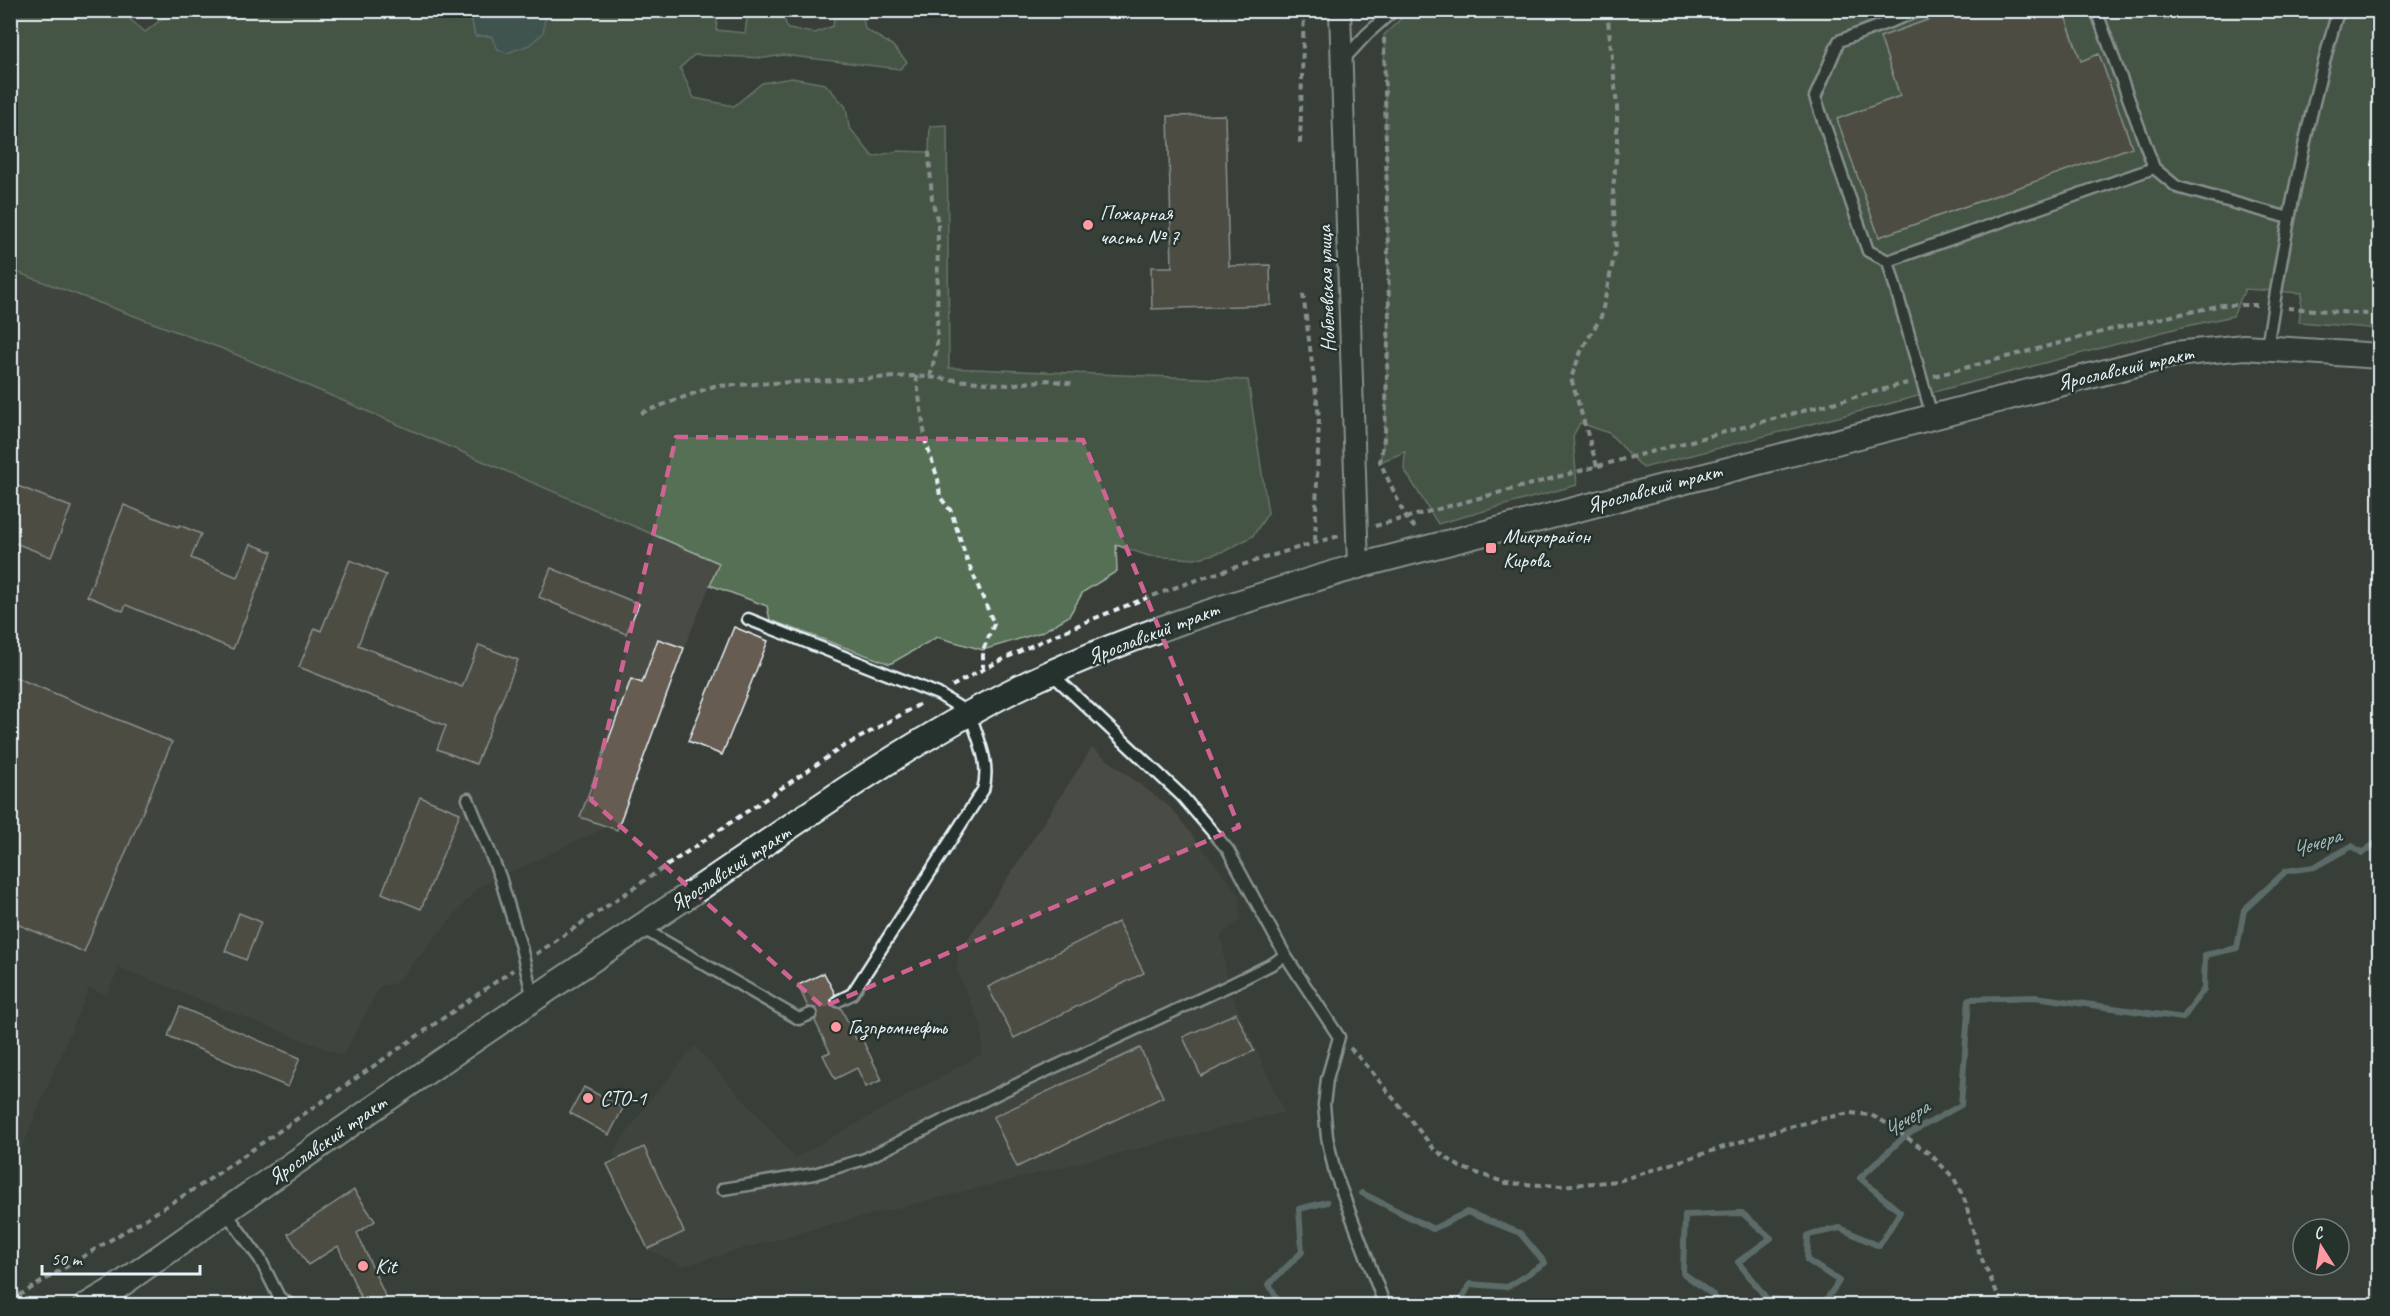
<svg xmlns="http://www.w3.org/2000/svg" width="2390" height="1316" font-family="Caveat,sans-serif">
<rect width="100%" height="100%" fill="#393f38"/>
<filter id="ink" filterUnits="userSpaceOnUse"><feTurbulence type="fractalNoise" baseFrequency=".0167" numOctaves="2"/><feDisplacementMap in="SourceGraphic" scale="12" xChannelSelector="R" yChannelSelector="G"/><feConvolveMatrix kernelMatrix="1 2 1 2 8 2 1 2 1" color-interpolation-filters="sRGB"/></filter>
<g filter="url(#ink)">
<path fill="#494b44" d="M 11,270 L 223,349 L 719,563 L 684,648 L 617,830 L 607,827 L 478,887 L 396,983 L 380,986 L 343,1056 L 119,967 L 107,995 L 89,988 L 11,1173 Z
M 1092,748 L 1171,808 L 1239,895 L 1240,920 L 1221,935 L 1228,986 L 1284,1112 L 816,1228 L 682,1266 L 648,1249 L 607,1164 L 616,1160 L 613,1153 L 652,1098 L 695,1046 L 795,1158 L 982,1054 L 982,1027 L 957,971 L 958,954 Z"/>
<path fill="#576f54" stroke="#a0b0a6" stroke-width="1.5" d="M 10,11 L 120,11 L 145,32 L 172,11 L 470,11 L 475,36 L 491,36 L 498,49 L 545,19 L 543,11 L 718,11 L 716,30 L 745,33 L 748,11 L 781,11 L 788,29 L 815,33 L 833,26 L 835,11 L 862,11 L 865,29 L 892,45 L 907,62 L 900,69 L 783,55 L 765,58 L 694,55 L 680,68 L 694,98 L 734,106 L 762,83 L 792,78 L 825,84 L 846,107 L 849,127 L 873,157 L 897,151 L 929,152 L 930,126 L 947,125 L 949,368 L 1248,380 L 1268,513 L 1253,536 L 1225,551 L 1195,559 L 1149,556 L 1116,545 L 1117,571 L 1083,592 L 1069,616 L 1042,632 L 983,650 L 937,637 L 890,664 L 770,620 L 767,606 L 710,585 L 719,563 L 223,349 L 11,270 Z
M 1409,11 L 2379,11 L 2379,329 L 2299,322 L 2302,293 L 2245,289 L 2233,316 L 2178,328 L 1643,468 L 1609,433 L 1580,423 L 1573,436 L 1577,485 L 1438,524 L 1404,469 L 1405,452 L 1380,462 L 1385,433 L 1389,312 L 1384,35 Z"/>
<path fill="#476c6c" stroke="#87a1a4" stroke-width="1.5" d="M 470,11 L 543,11 L 545,19 L 543,33 L 529,45 L 507,53 L 498,49 L 491,36 L 475,36 Z"/>
<g fill="none" stroke-linecap="round" stroke-linejoin="round">
<path stroke="#87a1a4" stroke-width="6" d="M 1362,1193 L 1433,1229 L 1467,1212 L 1520,1233 L 1545,1263 L 1507,1287 L 1470,1284 L 1458,1306
M 1281,1306 L 1269,1284 L 1302,1252 L 1299,1209 L 1327,1202
M 1722,1306 L 1713,1295 L 1683,1273 L 1685,1215 L 1742,1213 L 1771,1238 L 1738,1262 L 1767,1299 L 1825,1302 L 1839,1281 L 1807,1260 L 1808,1235 L 1840,1228 L 1879,1246 L 1900,1212 L 1860,1178 L 1905,1136 L 1961,1105 L 1969,999 L 2036,997 L 2183,1018 L 2204,989 L 2205,955 L 2237,948 L 2244,910 L 2286,871 L 2314,867 L 2352,846 L 2362,853 L 2380,840"/>
</g>
<path fill="#665c51" stroke="#e8f1f8" stroke-width="1.5" d="M 1955,10 L 2063,10 L 2081,61 L 2099,54 L 2132,147 L 1879,237 L 1837,119 L 1900,96 L 1880,37 Z
M 1225,115 L 1229,266 L 1270,265 L 1271,305 L 1152,309 L 1151,267 L 1172,267 L 1168,116 Z
M 10,483 L 71,507 L 51,557 L 10,541 Z
M 124,505 L 178,527 L 179,525 L 201,534 L 191,558 L 237,577 L 251,544 L 272,552 L 233,649 L 126,605 L 123,611 L 87,596 Z
M 350,560 L 386,575 L 358,645 L 462,687 L 479,645 L 518,660 L 476,764 L 437,749 L 446,726 L 299,667 L 315,628 L 321,631 Z
M 551,568 L 639,604 L 626,634 L 539,597 Z
M 734,627 L 768,641 L 722,755 L 688,741 Z
M 658,639 L 684,648 L 617,830 L 580,817 L 631,679 L 642,683 Z
M 10,675 L 172,742 L 84,952 L 10,921 Z
M 420,797 L 460,813 L 421,909 L 382,893 Z
M 239,913 L 261,922 L 246,960 L 225,951 Z
M 1118,922 L 1144,973 L 1014,1038 L 988,987 Z
M 824,973 L 835,994 L 831,1000 L 832,1005 L 837,1008 L 841,1008 L 856,1039 L 861,1037 L 882,1080 L 866,1087 L 857,1068 L 835,1079 L 823,1055 L 830,1052 L 815,1021 L 818,1012 L 815,1008 L 808,1007 L 798,985 Z
M 180,1007 L 300,1058 L 288,1087 L 168,1036 Z
M 1236,1013 L 1254,1051 L 1201,1076 L 1183,1037 Z
M 1140,1048 L 1163,1097 L 1017,1167 L 993,1117 Z
M 584,1087 L 623,1108 L 609,1135 L 570,1113 Z
M 644,1147 L 684,1232 L 648,1249 L 607,1164 Z
M 354,1190 L 375,1221 L 357,1233 L 386,1298 L 369,1305 L 364,1305 L 338,1246 L 308,1265 L 288,1234 Z"/>
<g fill="none" stroke-linecap="round" stroke-linejoin="round">
<g stroke="#e8f1f8" stroke-width="15">
<path id="service" d="M 2096,10 L 2154,168
M 1343,60 L 1367,34 L 1394,10
M 1888,261 L 1868,251 L 1815,97 L 1839,41 L 1921,10
M 2267,348 C 2284,237 2305,126 2336,18 L 2341,10
M 1932,416 L 1888,261 L 2154,168 L 2177,187 L 2289,218
M 748,619 L 938,694 L 970,714 C 978,739 991,764 983,790 L 852,994 L 838,1001
M 1052,674 L 1181,795 L 1228,850 L 1285,955 L 1339,1037 L 1327,1079 L 1324,1105 L 1327,1137 L 1335,1173 L 1385,1306
M 468,799 L 500,877 L 521,947 L 533,999
M 640,927 L 799,1019 L 811,1014
M 723,1189 L 814,1174 L 865,1159 L 1005,1090 L 1228,986 L 1274,963 L 1285,955
M 225,1211 L 260,1259 L 279,1297 L 292,1306"/>
</g>
<g stroke="#e8f1f8" stroke-width="24">
<path id="minor" d="M 1340,10 L 1358,566"/>
</g>
<g stroke="#e8f1f8" stroke-width="28">
<path id="tertiary" d="M 86,1306 L 113,1290 C 307,1153 503,1018 701,887 C 804,818 905,744 1016,689 C 1126,635 1242,601 1358,566 L 2175,354 L 2244,347 L 2380,356"/>
</g>
<path stroke="#e8f1f8" stroke-width="4" stroke-dasharray="6 4.5" stroke-linecap="butt" d="M 1384,38 L 1389,312 L 1385,433 L 1380,462 L 1406,518 L 1415,528
M 1300,143 L 1304,10
M 929,152 L 932,200 L 938,222 L 937,347 L 930,378
M 1303,294 L 1319,417 L 1315,543
M 2288,308 L 2380,315
M 916,376 L 926,443 L 938,479 L 940,497 L 951,511 L 967,560 L 994,624 L 983,650 L 983,668
M 1934,376 L 2113,329 L 2222,305 L 2260,305
M 641,413 L 714,386 L 916,376 L 1008,385 L 1048,380 L 1074,384
M 1597,466 L 1571,378 L 1582,349 L 1601,317 L 1616,248 L 1613,190 L 1617,149 L 1617,106 L 1607,10
M 1375,526 L 1907,383
M 952,686 C 1069,621 1210,572 1339,536
M 536,954 L 841,748 L 922,703
M 1350,1048 L 1368,1067 L 1434,1149 L 1460,1167 L 1506,1183 L 1560,1186 L 1618,1181 L 1774,1131 L 1825,1118 L 1850,1113 L 1871,1115 L 1888,1124 L 1930,1154 L 1954,1178 L 1965,1201 L 1980,1255 L 2003,1306
M 10,1301 L 201,1185 L 513,970"/>
<use href="#service" stroke="#26332d" stroke-width="10"/>
<use href="#minor" stroke="#26332d" stroke-width="20"/>
<use href="#tertiary" stroke="#26332d" stroke-width="24"/>
</g>
</g>
<path d="M0 0H2390V1316H0ZM 676,437 L 1083,440 L 1239,827 L 823,1007 L 591,800 Z" fill="#393f38" fill-opacity=".55" fill-rule="evenodd"/>
<path fill="none" stroke="#cf6492" stroke-width="4.5" stroke-dasharray="12 8" stroke-linejoin="round" d="M 676,437 L 1083,440 L 1239,827 L 823,1007 L 591,800 Z"/>
<g fill="#ff9aa2" stroke="#26332d" stroke-width="2">
<circle cx="1088" cy="225" r="6"/>
<rect x="1485" y="542" width="12" height="12" rx="3"/>
<circle cx="836" cy="1027" r="6"/>
<circle cx="588" cy="1098" r="6"/>
<circle cx="363" cy="1266" r="6"/>
</g>
<g text-anchor="middle" dominant-baseline="central" stroke-width="5" stroke-linejoin="round" paint-order="stroke">
<g font-size="21" fill="#e8f1f8" stroke="#26332d" text-anchor="start">
<text x="1100" y="213">Пожарная<tspan x="1100" dy="24">часть № 7</tspan></text>
<text x="1503" y="536">Микрорайон<tspan x="1503" dy="24">Кирова</tspan></text>
<text x="848" y="1027">Газпромнефть</text>
<text x="600" y="1098">СТО-1</text>
<text x="375" y="1266">Kit</text>
</g>
<g font-size="21" fill="#e8f1f8" stroke="#26332d">
<text transform="translate(1326 289) rotate(-92)">Нобелевская улица</text>
<text transform="translate(2125 368) rotate(-13)">Ярославский тракт</text>
<text transform="translate(1654 488) rotate(-15)">Ярославский тракт</text>
<text transform="translate(1153 633) rotate(-21)">Ярославский тракт</text>
<text transform="translate(730 868) rotate(-33)">Ярославский тракт</text>
<text transform="translate(327 1140) rotate(-35)">Ярославский тракт</text>
</g>
<g font-size="22" font-style="italic" fill="#a8bcc0" stroke="#26332d">
<text transform="translate(2316 843) rotate(-19)">Чечера</text>
<text transform="translate(1906 1119) rotate(-34)">Чечера</text>
</g>
</g>
<rect width="2390" height="1316" fill="none" stroke="#26332d" stroke-width="36"/>
<rect x="18" y="18" width="2354" height="1280" fill="none" stroke="#e8f1f8" stroke-width="2" filter="url(#ink)"/>
<g transform="translate(2321 1247) rotate(348)"><circle r="28" fill="#26332d" stroke="#747f7e" stroke-width="1.5"/>
<path d="M0-4.5L10 22L0 15L-10 22Z" fill="#ff9aa2"/>
<text y="-9" font-size="16" font-weight="bold" text-anchor="middle" fill="#e8f1f8">С</text>
</g>
<path d="M42 1265v9h158v-9" fill="none" stroke="#e8f1f8" stroke-width="3"/>
<text x="51" y="1265" font-size="18" fill="#e8f1f8" stroke="#26332d" stroke-width="4.5" paint-order="stroke">50 m</text>
</svg>
